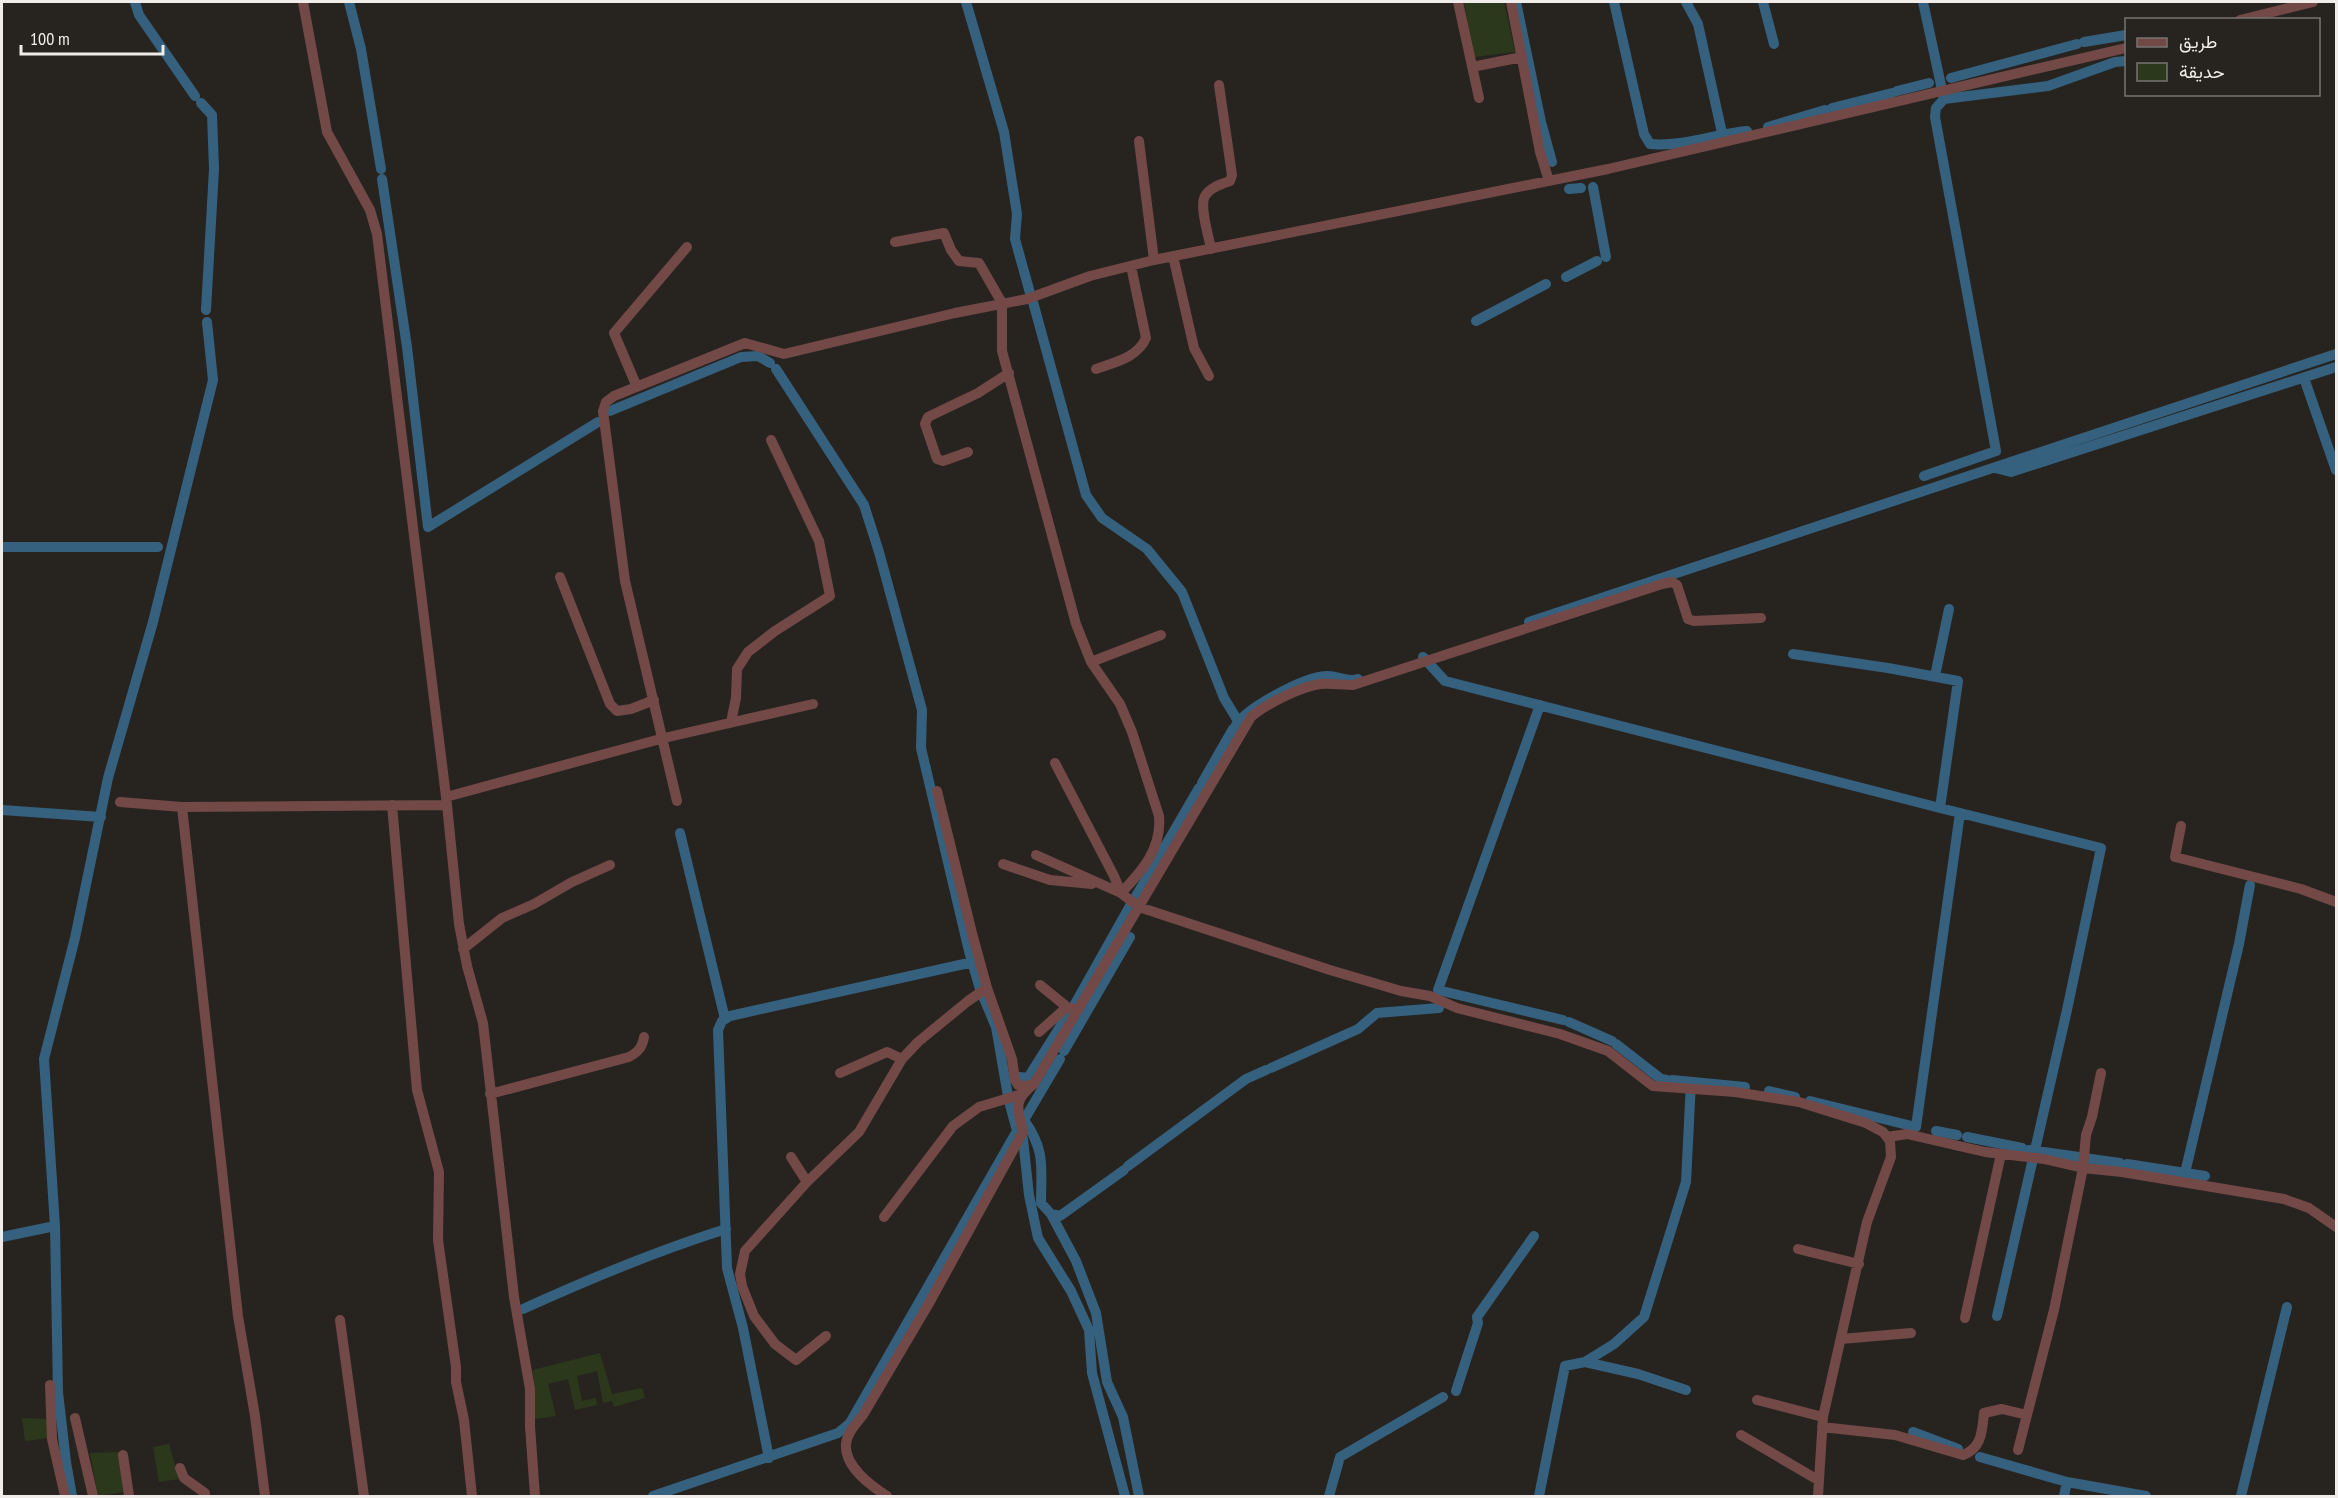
<svg xmlns="http://www.w3.org/2000/svg" width="2338" height="1498" font-family="'PT Sans Narrow',Vazirmatn,sans-serif">
<rect width="100%" height="100%" fill="#272420"/>
<path fill="#2c381b" d="M 1464,2 L 1504,2 L 1515,52 L 1474,57 Z
M 600,1353 L 612,1394 L 642,1388 L 645,1398 L 614,1407 L 612,1401 L 603,1403 L 597,1371 L 577,1376 L 582,1401 L 596,1398 L 597,1405 L 575,1410 L 568,1379 L 548,1384 L 556,1416 L 535,1419 L 533,1370 Z
M 22,1418 L 47,1419 L 49,1438 L 25,1441 Z
M 169,1444 L 179,1479 L 159,1482 L 153,1447 Z
M 119,1452 L 123,1492 L 98,1496 L 90,1453 Z"/>
<g fill="none" stroke-linecap="round" stroke-linejoin="round">
<path stroke="#35617e" stroke-width="10" d="M 135,2 L 139,15 L 195,96
M 349,2 L 361,49 L 381,169
M 966,2 L 1004,132 L 1017,214 L 1015,239 L 1030,293
M 1516,2 L 1541,122 L 1552,162
M 1614,2 L 1644,134 L 1650,144 C 1682,147 1715,134 1747,131
M 1686,2 L 1698,24 L 1722,133
M 1763,2 L 1774,44
M 1923,2 L 1944,99
M 2084,42 L 2126,35
M 1951,78 L 2077,44
M 1897,91 L 1929,83
M 201,103 L 212,115 L 214,169 L 206,310
M 1832,108 L 1892,93
M 1768,127 L 1825,110
M 382,179 L 407,347 L 428,527 L 598,422
M 1593,187 L 1606,257
M 1569,189 L 1581,188
M 1566,277 L 1597,261
M 1033,302 L 1086,495 L 1102,518 L 1147,549 L 1182,592 L 1224,698 L 1238,721
M 1476,321 L 1546,284
M 776,369 L 864,505 L 879,552 L 922,710 L 921,748 L 969,951 L 980,989
M 2304,378 L 2336,470
M 610,411 L 741,357 L 758,356 L 770,363
M 1995,468 L 2011,472 L 2336,367
M 1924,476 L 1996,451 L 1935,117 L 1936,108 L 1944,99 L 2048,86 L 2115,62 L 2126,61
M 2,547 L 158,547
M 1529,622 L 2336,354
M 1423,657 L 1445,681 L 1940,808 L 1958,681 L 1888,668 L 1793,654
M 1935,676 L 1949,609
M 1540,705 L 1438,990 L 1563,1020
M 1236,725 C 1248,707 1304,677 1326,676 C 1337,675 1347,683 1358,679
M 1202,783 L 1233,729
M 1940,808 L 2101,848 L 2067,1010 L 1997,1316
M 2,810 L 101,817
M 680,833 L 725,1019
M 1135,898 L 1199,788
M 983,996 L 996,1027 L 1008,1096
M 1075,1004 L 1130,906
M 1569,1022 L 1612,1041
M 1616,1044 L 1661,1079 L 1667,1080
M 1064,1051 L 1130,937
M 1060,1059 L 1024,1120 C 1046,1151 1041,1168 1041,1203 L 1051,1214 L 1076,1261 L 1096,1313 L 1107,1382 L 1123,1417 L 1139,1496
M 1271,1068 L 1358,1029 L 1377,1013 L 1439,1008
M 1019,1077 L 1028,1078 L 1070,1011
M 1672,1080 L 1745,1087
M 1769,1091 L 1795,1097
M 1810,1101 L 1916,1127 L 1960,813
M 1936,1131 L 1957,1135
M 1967,1137 L 2022,1148
M 1023,1139 L 1029,1195 L 1038,1238 L 1071,1291 L 1089,1330 L 1092,1373 L 1125,1496
M 2029,1150 L 2079,1157
M 2084,1158 L 2120,1163
M 2127,1164 L 2205,1176
M 1128,1166 L 1246,1079 L 1266,1070
M 2185,1173 L 2239,944 L 2250,885
M 1051,1214 L 1060,1216 L 1124,1170
M 2,1237 L 55,1226
M 523,1309 C 589,1279 656,1251 726,1229
M 1585,1362 L 1638,1374 L 1686,1390
M 1456,1391 L 1478,1323 L 1477,1317 L 1534,1236
M 1913,1432 L 1958,1449
M 1980,1457 L 2067,1482 L 2146,1496
M 769,1458 L 743,1328 L 727,1268 L 718,1030 L 722,1021 L 730,1016 L 973,962
M 72,1496 L 66,1462 L 58,1392 L 55,1226 L 44,1059 L 75,938 L 108,778 L 153,622 L 213,380 L 207,322
M 653,1496 L 838,1433 L 850,1423 L 1017,1131 L 1009,1101
M 1329,1496 L 1340,1457 L 1443,1397
M 1539,1496 L 1565,1366 L 1585,1362 L 1614,1344 L 1644,1317 L 1686,1182 L 1691,1082
M 2064,1496 L 2067,1482
M 2241,1496 L 2287,1307"/>
<path stroke="#724947" stroke-width="10" d="M 303,2 L 327,132 L 370,210 L 377,234 L 447,805 L 459,924 L 467,966 L 483,1023 L 514,1297 L 530,1389 L 530,1426 L 535,1496
M 1458,2 L 1479,98
M 1511,2 L 1540,152 L 1549,181
M 2240,20 L 2313,2
M 1472,67 L 1522,57
M 1139,141 L 1154,260
M 895,242 L 944,233 L 951,250 L 959,261 L 979,263 L 1002,303 L 1002,351 L 1076,624 L 1091,662 L 1120,704 L 1132,732 L 1159,816 C 1162,849 1142,871 1121,893 L 1139,907 L 1330,970 L 1401,991 L 1430,996 L 1457,1008 L 1560,1034 L 1608,1051 L 1653,1086 L 1735,1092 L 1799,1102 L 1866,1123 L 1883,1132 L 1890,1141 L 1891,1157 L 1867,1222 L 1823,1417 L 1818,1496
M 1211,249 C 1209,237 1199,206 1205,196 C 1210,187 1222,184 1230,181 L 1232,175 L 1219,85
M 1173,256 L 1194,348 L 1209,376
M 1096,369 C 1115,362 1137,358 1146,338 L 1131,266
M 637,387 L 614,333 L 687,247
M 968,452 L 943,461 L 937,459 L 925,424 L 928,417 L 978,393 L 1009,373
M 560,577 L 610,704 L 617,711 L 631,709 L 654,700
M 1091,662 L 1161,635
M 731,722 L 736,698 L 737,669 L 748,652 L 775,631 L 830,596 L 819,541 L 771,440
M 937,791 L 972,933 L 987,988 L 1012,1059 L 1015,1080 L 1018,1085 L 1026,1086 L 1033,1084
M 446,797 L 664,738 L 813,704
M 677,801 L 625,581 L 603,411 L 606,402 L 614,396 L 745,343 L 784,354 L 955,313 L 1027,299 L 1090,276 L 1154,260 L 1608,169 L 2126,48
M 120,802 L 182,807 L 447,805
M 392,805 L 417,1090 L 439,1172 L 438,1240 L 456,1367 L 456,1382 L 464,1420 L 472,1496
M 182,807 L 238,1316 L 255,1416 L 265,1496
M 2181,826 L 2175,857 L 2301,889 L 2336,902
M 1036,855 L 1121,893 L 1114,876 L 1055,763
M 1003,864 L 1050,880 L 1092,884
M 463,949 L 502,918 L 534,904 L 572,882 L 610,865
M 1040,985 L 1067,1007 L 1078,1010
M 1039,1032 L 1067,1007
M 840,1073 L 887,1052 L 902,1059
M 490,1094 L 629,1057 C 638,1052 642,1048 644,1037
M 1887,1137 L 1907,1134 L 1985,1152 L 2044,1159 L 2083,1168 L 2122,1172 L 2284,1199 L 2309,1208 L 2336,1227
M 791,1157 L 807,1182
M 884,1217 L 953,1126 L 979,1107 L 1022,1094
M 1798,1249 L 1859,1264
M 1965,1318 L 2001,1154
M 340,1320 L 364,1496
M 826,1336 L 796,1360 L 775,1344 L 754,1316 L 742,1286 L 740,1274 L 745,1251 L 807,1182 L 859,1132 L 902,1059 L 918,1042 L 968,1001 L 987,988
M 1841,1339 L 1911,1333
M 50,1385 L 52,1439 L 65,1496
M 1757,1400 L 1823,1417
M 75,1418 L 93,1496
M 1822,1427 L 1895,1435 L 1963,1455 C 1982,1448 1982,1431 1984,1413 L 2002,1409 L 2027,1415
M 1741,1435 L 1818,1480
M 2018,1450 L 2054,1310 L 2083,1168 L 2086,1135 L 2092,1117 L 2101,1073
M 123,1455 L 129,1496
M 180,1468 L 184,1478 L 205,1493 L 205,1496
M 887,1496 C 871,1486 844,1466 846,1444 C 847,1433 856,1424 863,1415 L 928,1305 L 1023,1132 C 1018,1108 1012,1101 1034,1084 L 1251,717 C 1266,704 1300,687 1320,684 C 1330,683 1343,685 1353,685 L 1662,584 L 1672,582 L 1677,585 L 1688,619 L 1694,621 L 1761,618"/>
</g>
<rect width="2338" height="1498" fill="none" stroke="#efecea" stroke-width="6"/>
<rect x="2125" y="18" width="195" height="78" fill="#272420" stroke="#777471" stroke-width="1.5"/>
<rect x="2137" y="38" width="30" height="9" fill="#724947" stroke="#777471" stroke-width="1.5"/>
<text x="2179" y="48" font-size="18" fill="#efecea">طريق</text>
<rect x="2137" y="63" width="30" height="18" fill="#2c381b" stroke="#777471" stroke-width="1.5"/>
<text x="2179" y="78" font-size="18" fill="#efecea">حديقة</text>
<path d="M21 45v9h142v-9" fill="none" stroke="#efecea" stroke-width="3"/>
<text x="30" y="45" font-size="18" fill="#efecea" stroke="#272420" stroke-width="4.5" paint-order="stroke">100 m</text>
</svg>
